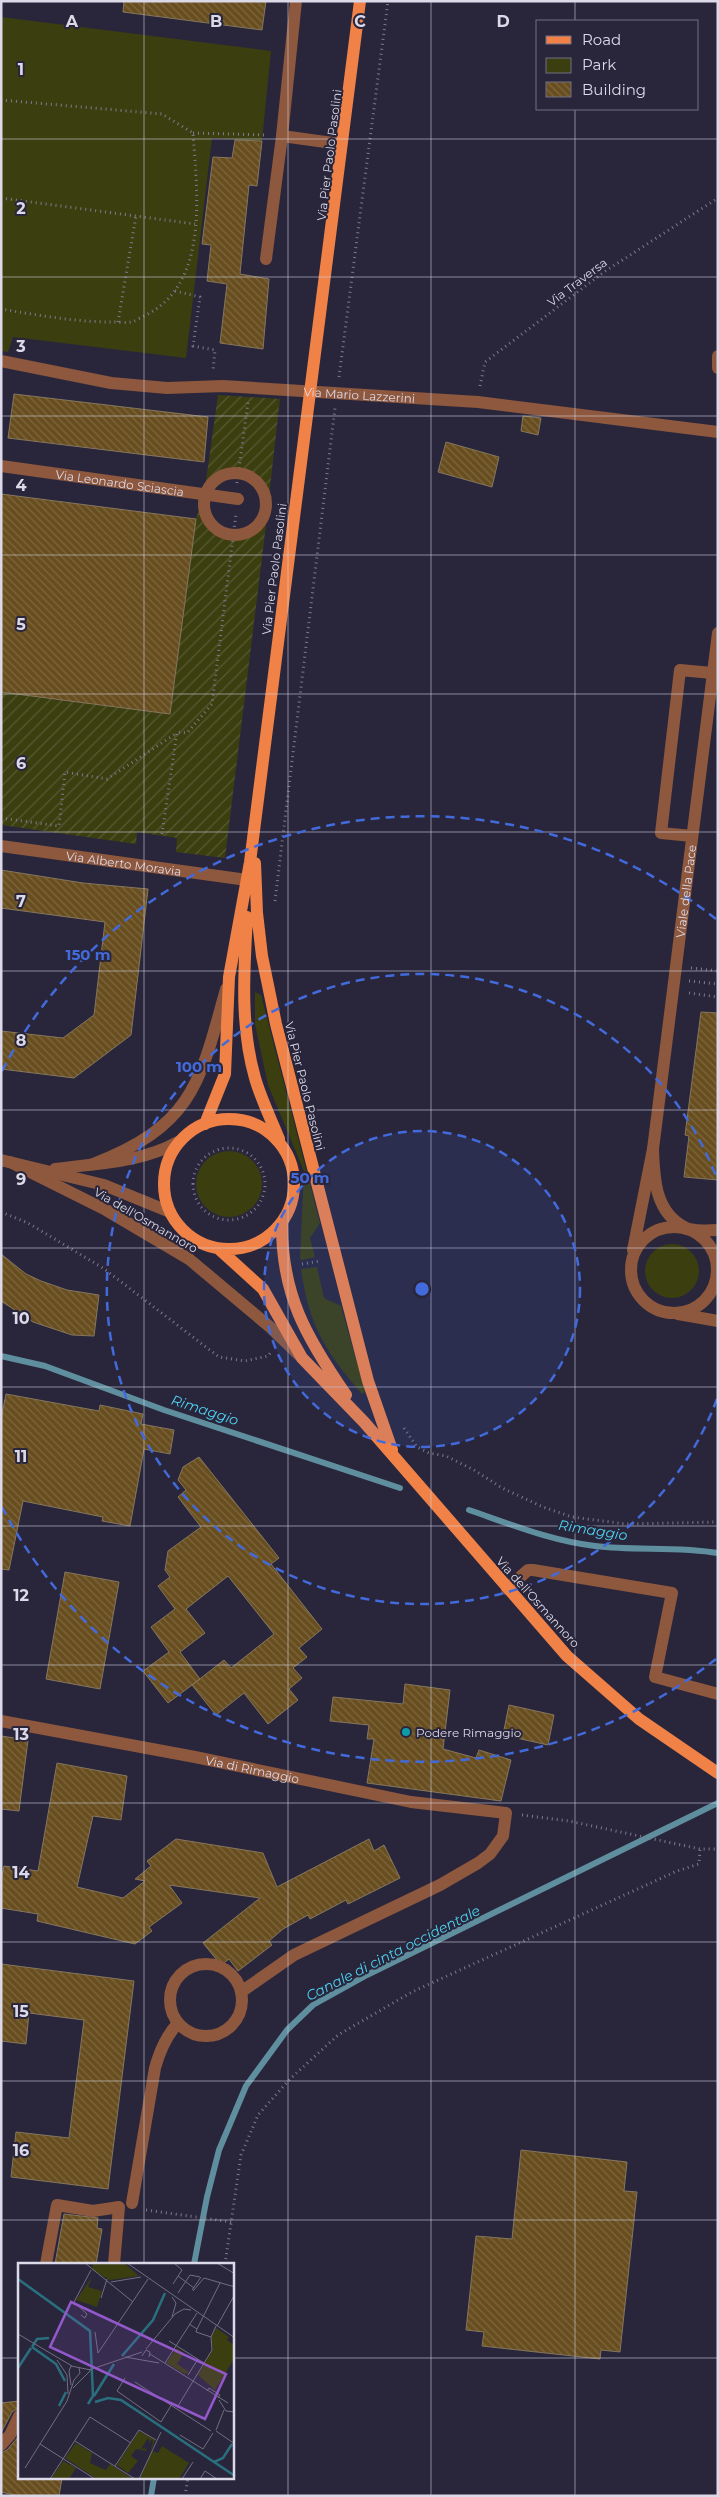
<svg xmlns="http://www.w3.org/2000/svg" width="719" height="2497" font-family="Montserrat,sans-serif">
<defs>
<pattern id="garden-furrows" width="10" height="10" patternUnits="userSpaceOnUse" patternTransform="scale(1.25)"><rect width="10" height="10" fill="#3b3f10"/><path d="M-1 1l2-2M0 10L10 0M9 11l2-2" fill="none" stroke="#575a33"/></pattern>
<pattern id="building-back-hatch" width="6" height="6" patternUnits="userSpaceOnUse" patternTransform="scale(1.25)"><rect width="6" height="6" fill="#684e1f"/><path d="M-1 5l2 2M0 0l6 6M5-1l2 2" fill="none" stroke="#7d6740"/></pattern>
</defs>
<rect width="100%" height="100%" fill="#29263c"/>
<path fill="#3b3f10" d="M 1,17 L 271,51 L 262,141 L 212,138 L 186,358 L 13,337 L 8,352 L 1,351 Z
M 255,992 L 261,995 L 320,1223 L 310,1238 L 315,1257 L 302,1260 L 300,1259 L 304,1171 L 268,1085 L 255,1024 Z
M196 1184a33 33 0 1 1 66 0a33 33 0 1 1-66 0Z
M645 1271a27 27 0 1 1 54 0a27 27 0 1 1-54 0Z
M 317,1267 L 324,1298 L 341,1306 L 365,1392 L 362,1394 C 325,1351 309,1326 301,1269 Z"/>
<path fill="url(#garden-furrows)" d="M 218,395 L 280,399 L 269,496 L 262,496 C 254,474 236,467 218,483 L 206,481 Z
M 201,504 L 212,525 L 221,534 L 249,534 L 257,524 L 266,525 L 225,858 L 176,852 L 177,838 L 137,832 L 136,844 L 1,825 L 1,692 L 170,714 L 196,519 Z"/>
<g fill="none" stroke-linecap="round" stroke-linejoin="round">
<path stroke="#5f8f9e" stroke-width="6" d="M 1,1356 L 45,1366 L 164,1410 L 400,1488
M 469,1510 C 510,1524 551,1541 595,1546 C 635,1551 677,1546 718,1553
M 194,2264 L 207,2197 L 219,2150 L 246,2086 L 287,2030 L 313,2005 L 367,1975 L 718,1803
M 151,2496 L 154,2478"/>
</g>
<path fill="url(#building-back-hatch)" stroke="#85765e" d="M 124,1 L 266,1 L 262,30 L 123,12 Z
M 235,140 L 262,141 L 257,186 L 249,185 L 240,274 L 269,279 L 263,349 L 220,343 L 227,284 L 207,281 L 211,245 L 202,244 L 213,157 L 232,158 Z
M 14,394 L 208,417 L 204,462 L 8,438 Z
M 523,416 L 541,418 L 538,435 L 521,431 Z
M 446,442 L 499,457 L 492,487 L 438,472 Z
M 1,494 L 196,519 L 170,714 L 1,692 Z
M 1,870 L 83,883 L 148,889 L 131,1035 L 74,1078 L 1,1069 L 1,1031 L 63,1038 L 94,1015 L 105,922 L 1,908 Z
M 701,1012 L 718,1013 L 718,1180 L 684,1177 L 689,1136 L 685,1135 Z
M 1,1254 L 26,1274 L 41,1281 L 67,1290 L 99,1295 L 94,1336 L 72,1335 L 33,1322 L 1,1301 Z
M 6,1394 L 99,1411 L 100,1405 L 143,1414 L 141,1424 L 174,1430 L 170,1454 L 144,1449 L 130,1526 L 102,1521 L 103,1517 L 23,1501 L 9,1570 L 1,1569 L 1,1419 Z
M 199,1457 L 279,1558 L 271,1564 L 322,1629 L 299,1648 L 307,1657 L 293,1668 L 302,1678 L 289,1689 L 298,1700 L 268,1724 L 244,1693 L 216,1715 L 192,1685 L 224,1660 L 231,1668 L 274,1634 L 228,1576 L 186,1609 L 205,1633 L 180,1652 L 200,1679 L 168,1703 L 143,1671 L 169,1652 L 151,1627 L 175,1609 L 158,1586 L 170,1577 L 165,1570 L 168,1551 L 201,1527 L 178,1497 L 186,1490 L 178,1480 L 183,1467 Z
M 65,1572 L 119,1582 L 100,1689 L 46,1679 Z
M 405,1684 L 450,1690 L 443,1749 L 476,1758 L 479,1750 L 511,1760 L 501,1801 L 367,1783 L 374,1739 L 367,1739 L 369,1725 L 330,1721 L 333,1697 L 403,1704 Z
M 509,1705 L 554,1715 L 548,1745 L 503,1735 Z
M 1,1736 L 28,1740 L 19,1811 L 1,1809 Z
M 57,1763 L 127,1776 L 121,1820 L 93,1816 L 77,1887 L 123,1898 L 145,1881 L 135,1879 L 151,1866 L 147,1861 L 176,1839 L 263,1853 L 277,1887 L 369,1839 L 374,1851 L 384,1845 L 400,1878 L 348,1904 L 346,1900 L 310,1919 L 308,1915 L 283,1929 L 269,1941 L 272,1945 L 238,1971 L 229,1959 L 221,1965 L 203,1943 L 260,1898 L 169,1885 L 182,1903 L 149,1927 L 152,1931 L 135,1944 L 37,1921 L 38,1914 L 1,1908 L 1,1880 L 4,1866 L 38,1871 Z
M 1,1964 L 134,1981 L 108,2189 L 11,2177 L 16,2132 L 69,2138 L 84,2020 L 29,2013 L 26,2044 L 1,2041 Z
M 521,2150 L 627,2162 L 624,2191 L 637,2192 L 620,2352 L 601,2350 L 600,2359 L 482,2346 L 484,2332 L 466,2330 L 476,2236 L 512,2239 Z
M 64,2214 L 98,2218 L 97,2228 L 102,2229 L 96,2264 L 55,2264 Z
M 19,2401 L 19,2408 L 12,2412 L 1,2433 L 1,2403 Z
M 19,2436 L 19,2478 L 62,2478 L 59,2496 L 19,2496 L 1,2492 L 1,2453 L 7,2450 Z"/>
<g fill="none" stroke-linecap="round" stroke-linejoin="round">
<path stroke="#7d7a8d" stroke-width="3" stroke-dasharray="1 4" stroke-linecap="butt" d="M 1,100 L 162,114 L 193,133 C 197,192 210,285 144,316 C 140,318 135,321 131,322 C 125,323 117,322 111,322 C 75,322 37,315 1,309
M 193,133 L 267,135
M 1,198 L 195,224
M 175,291 L 200,297 L 193,346 L 215,350 L 213,371
M 118,322 L 136,216
M 339,377 L 388,1
M 480,386 L 485,362 L 604,272 L 718,198
M 237,483 L 248,402
M 1,818 L 59,826 L 65,772 L 107,779 L 177,733
M 162,834 L 177,732 L 187,733 L 212,704 L 236,514
M 275,901 L 335,408
M 691,968 L 718,971
M 689,981 L 718,984
M 689,993 L 718,997
M193 1184a36 36 0 1 1 72 0a36 36 0 1 1-72 0Z
M 1,1212 L 28,1223 L 103,1268 L 219,1357 L 245,1361 L 268,1356 L 272,1350
M 302,1264 L 320,1261
M 404,1428 L 417,1447 L 429,1453 L 446,1456 L 474,1470 L 502,1488 L 543,1507 L 572,1517 L 626,1524 L 718,1522
M 522,1815 L 569,1821 L 700,1849 L 718,1849
M 146,2210 L 232,2222
M 225,2264 L 241,2155 L 258,2115 L 290,2079 L 338,2035 L 412,1992 L 677,1871 L 699,1864 L 700,1849
M 185,2496 L 188,2478"/>
<g stroke="#8d583d" stroke-width="12">
<path d="M 296,1 L 282,136 L 340,144"/>
<path d="M 266,259 L 282,136"/>
<path d="M 718,356 L 718,368"/>
<path id="s1" d="M 1,361 L 111,383 L 167,388 L 223,386 L 478,402 L 718,432"/>
<path id="s2" d="M 1,466 L 238,499"/>
<circle cx="235" cy="504" r="31"/>
<path d="M 692,836 L 661,833 L 680,670 L 712,673"/>
<path id="s3" d="M 1,846 L 247,880"/>
<path id="s4" d="M 653,1149 L 718,633"/>
<path d="M 1,1160 L 104,1185 L 170,1212"/>
<path d="M 10,1162 L 106,1210 L 189,1259 L 270,1327 L 299,1355"/>
<path d="M 93,1164 C 192,1126 200,1084 226,989"/>
<path d="M 55,1169 C 97,1163 140,1163 178,1142"/>
<circle cx="674" cy="1270" r="43"/>
<path d="M 633,1250 L 653,1149 C 654,1179 655,1213 686,1228 C 694,1232 709,1230 718,1230"/>
<path d="M 678,1314 L 718,1321"/>
<path d="M 507,1589 L 528,1570 L 533,1570 L 672,1593 L 655,1677 L 718,1694"/>
<path id="s5" d="M 1,1721 L 195,1757 L 411,1802 L 506,1813 L 503,1836 L 490,1854 L 478,1863 L 440,1885 L 294,1955 L 241,1992"/>
<circle cx="206" cy="2000" r="36"/>
<path d="M 132,2203 L 155,2068 C 160,2050 166,2036 178,2023"/>
<path d="M 46,2264 L 57,2205 L 93,2211 L 119,2207 L 114,2264"/>
<path d="M 1,2445 L 10,2435 L 19,2416"/>
</g>
<path stroke="#f08247" stroke-width="12" d="M 255,863 L 257,913 L 262,956 L 276,1024 L 368,1381 L 392,1450
M 247,917 C 244,971 240,1026 255,1078 C 261,1099 271,1119 279,1139
M164 1184a65 65 0 1 1 130 0a65 65 0 1 1-130 0Z
M 205,1124 L 225,1074 L 229,977 L 250,862 L 360,1
M 282,1222 C 281,1294 306,1337 346,1395
M 219,1249 L 263,1289 L 302,1358 L 364,1422 L 567,1656 L 639,1719 L 718,1773"/>
</g>
<path fill="none" stroke="#dcdae9" stroke-width="1" stroke-opacity="0.55" d="M 144,1 L 144,2264M 288,1 L 288,2496M 431,1 L 431,2496M 575,1 L 575,21M 575,109 L 575,2496M 1,139 L 718,139M 1,277 L 718,277M 1,416 L 718,416M 1,555 L 718,555M 1,694 L 718,694M 1,832 L 718,832M 1,971 L 718,971M 1,1110 L 718,1110M 1,1248 L 718,1248M 1,1387 L 718,1387M 1,1526 L 718,1526M 1,1665 L 718,1665M 1,1803 L 718,1803M 1,1942 L 718,1942M 1,2081 L 718,2081M 1,2220 L 718,2220M 1,2358 L 19,2358M 232,2358 L 718,2358M 144,2478 L 144,2496"/>
<circle cx="422" cy="1289" r="158" fill="#436adb" fill-opacity=".12"/>
<g fill="none" stroke="#436adb" stroke-width="2.5" stroke-dasharray="9 6">
<circle cx="422" cy="1289" r="158"/>
<path d="M717 1399A315 315 0 1 1 717 1179"/>
<path d="M716 1659A473 473 0 0 1 2 1507M2 1071A473 473 0 0 1 716 919"/>
</g>
<circle fill="#0f9aa8" stroke="#29263c" stroke-width="2" cx="406" cy="1732" r="5"/>
<g text-anchor="middle" dominant-baseline="central" stroke-width="4" stroke-linejoin="round" paint-order="stroke">
<g font-size="12" fill="#dcdae9" stroke="#29263c">
<text transform="translate(329 155) rotate(-83)">Via Pier Paolo Pasolini</text>
<text transform="translate(577 282) rotate(-37)">Via Traversa</text>
<text stroke="none"><textPath href="#s1" startOffset="361">Via Mario Lazzerini</textPath></text>
<text stroke="none"><textPath href="#s2" startOffset="120">Via Leonardo Sciascia</textPath></text>
<text transform="translate(274 569) rotate(-83)">Via Pier Paolo Pasolini</text>
<text stroke="none"><textPath href="#s3" startOffset="124">Via Alberto Moravia</textPath></text>
<text stroke="none"><textPath href="#s4" startOffset="260">Viale della Pace</textPath></text>
<text transform="translate(305 1086) rotate(76)">Via Pier Paolo Pasolini</text>
<text transform="translate(146 1220) rotate(30)">Via dell'Osmannoro</text>
<text transform="translate(538 1602) rotate(48)">Via dell'Osmannoro</text>
<text stroke="none"><textPath href="#s5" startOffset="256">Via di Rimaggio</textPath></text>
</g>
<g font-size="12" fill="#dcdae9" stroke="#29263c" text-anchor="start">
<text x="416" y="1732">Podere Rimaggio</text>
</g>
<g font-size="14" font-style="italic" fill="#4ed3f1" stroke="#29263c">
<text transform="translate(205 1410) rotate(18)">Rimaggio</text>
<text transform="translate(593 1530) rotate(9)">Rimaggio</text>
<text transform="translate(393 1953) rotate(-27)">Canale di cinta occidentale</text>
</g>
</g>
<g transform="translate(18 2263)">
<rect width="216" height="216" fill="#29263c"/>
<path d="M 106,0 L 121,13 L 92,17 L 74,7 L 75,0 ZM 74,14 L 70,24 L 84,28 L 79,44 L 58,37 ZM 198,65 L 211,74 L 209,77 L 216,82 L 216,96 L 197,127 L 180,112 L 195,86 L 193,75 ZM 121,168 L 137,177 L 132,190 L 135,178 L 132,177 L 132,181 L 130,175 L 123,186 L 127,185 L 129,188 L 118,186 L 113,193 L 120,198 L 110,210 L 99,202 ZM 58,180 L 74,190 L 72,200 L 88,207 L 92,201 L 115,216 L 79,216 L 47,195 ZM 144,183 L 171,200 L 161,216 L 122,216 L 134,188 L 140,190 ZM 45,198 L 58,205 L 51,216 L 33,216 Z" fill="#3b3f10"/>
<path d="M 159,85 L 166,90 L 159,101 L 171,109 L 167,111 L 148,100 Z" fill="#3b3f10"/>
<path fill="none" stroke="#296f7e" stroke-width="2.5" d="M 0,16 L 72,68 L 75,133 L 70,141M 14,84 L 38,101 L 47,118M 14,84 L 19,76 L 31,75M 104,93 L 135,57 L 147,30M 0,105 L 13,85M 76,133 L 96,101M 77,139 L 90,135 L 103,137 L 217,213M 41,143 L 48,129M 196,199 L 205,195 L 214,181"/>
<path fill="none" stroke="#716e81" stroke-width="1" d="M 67,0 L 115,39M 109,0 L 217,75M 199,0 L 217,11M 160,13 L 176,25M 93,19 L 123,14M 155,21 L 164,7 L 156,0M 174,27 L 183,14M 175,28 L 186,15 L 217,24M 160,30 L 172,12 L 182,14M 154,34 L 158,40 L 154,54M 83,35 L 89,16M 63,52 L 67,55 L 69,51 L 56,39 L 73,7M 171,61 L 179,66 L 178,69 L 193,74M 199,63 L 217,31M 179,66 L 202,20M 77,69 L 80,90M 0,71 L 54,103M 151,78 L 186,100M 128,86 L 157,51 L 166,46 L 173,47M 80,90 L 130,16M 132,91 L 210,140M 124,93 L 128,87 L 132,89 L 131,94M 107,94 L 141,100M 39,97 L 49,112 L 50,131M 147,100 L 179,50M 71,107 L 124,89M 170,112 L 180,96M 107,115 L 99,128 L 143,159 L 154,141M 117,119 L 193,168M 53,122 L 51,108 L 53,103 L 73,107M 55,125 L 72,108M 189,128 L 191,125 L 202,132 L 200,135M 201,137 L 208,148 L 217,149M 160,143 L 194,87 L 193,74 L 198,63M 198,167 L 206,147M 198,168 L 217,181M 162,172 L 185,186 L 195,170M 57,178 L 117,216M 22,181 L 77,216M 97,203 L 121,167 L 138,177M 7,205 L 49,138 L 56,117 L 62,110 L 61,105M 32,216 L 72,154 L 113,180M 121,216 L 143,169M 164,216 L 175,199M 182,216 L 187,208 L 199,216"/>
<path fill="#9358ca" fill-opacity="0.15" stroke="#9358ca" stroke-width="2.5" d="M 53,39 L 208,111 L 187,156 L 32,84 Z"/>
<rect width="216" height="216" fill="none" stroke="#dcdae9" stroke-width="2.5"/>
</g>
<g font-size="16" text-anchor="middle" font-weight="bold" fill="#dcdae9" stroke="#29263c" stroke-width="4" stroke-linejoin="round" paint-order="stroke">
<text x="72" y="27">A</text>
<text x="216" y="27">B</text>
<text x="360" y="27">C</text>
<text x="503" y="27">D</text>
<text x="21" y="75">1</text>
<text x="21" y="214">2</text>
<text x="21" y="352">3</text>
<text x="21" y="491">4</text>
<text x="21" y="630">5</text>
<text x="21" y="769">6</text>
<text x="21" y="907">7</text>
<text x="21" y="1046">8</text>
<text x="21" y="1185">9</text>
<text x="21" y="1324">10</text>
<text x="21" y="1462">11</text>
<text x="21" y="1601">12</text>
<text x="21" y="1740">13</text>
<text x="21" y="1878">14</text>
<text x="21" y="2017">15</text>
<text x="21" y="2156">16</text>
</g>
<circle cx="422" cy="1289" r="8" fill="#436adb" stroke="#29263c" stroke-width="2.5"/>
<g font-size="15" text-anchor="middle" font-weight="bold" fill="#436adb" stroke="#29263c" stroke-width="4" stroke-linejoin="round" paint-order="stroke">
<text x="88" y="960">150 m</text>
<text x="199" y="1072">100 m</text>
<text x="310" y="1183">50 m</text>
</g>
<rect width="719" height="2497" fill="none" stroke="#dcdae9" stroke-width="5"/>
<rect x="536" y="20" width="162" height="90" fill="#29263c" stroke="#716e81"/>
<rect x="546" y="36" width="25" height="8" fill="#f08247" stroke="#716e81"/>
<text x="582" y="45" font-size="15" fill="#dcdae9">Road</text>
<rect x="546" y="58" width="25" height="15" fill="#3b3f10" stroke="#716e81"/>
<text x="582" y="70" font-size="15" fill="#dcdae9">Park</text>
<rect x="546" y="82" width="25" height="15" fill="url(#building-back-hatch)" stroke="#716e81"/>
<text x="582" y="95" font-size="15" fill="#dcdae9">Building</text>
</svg>
